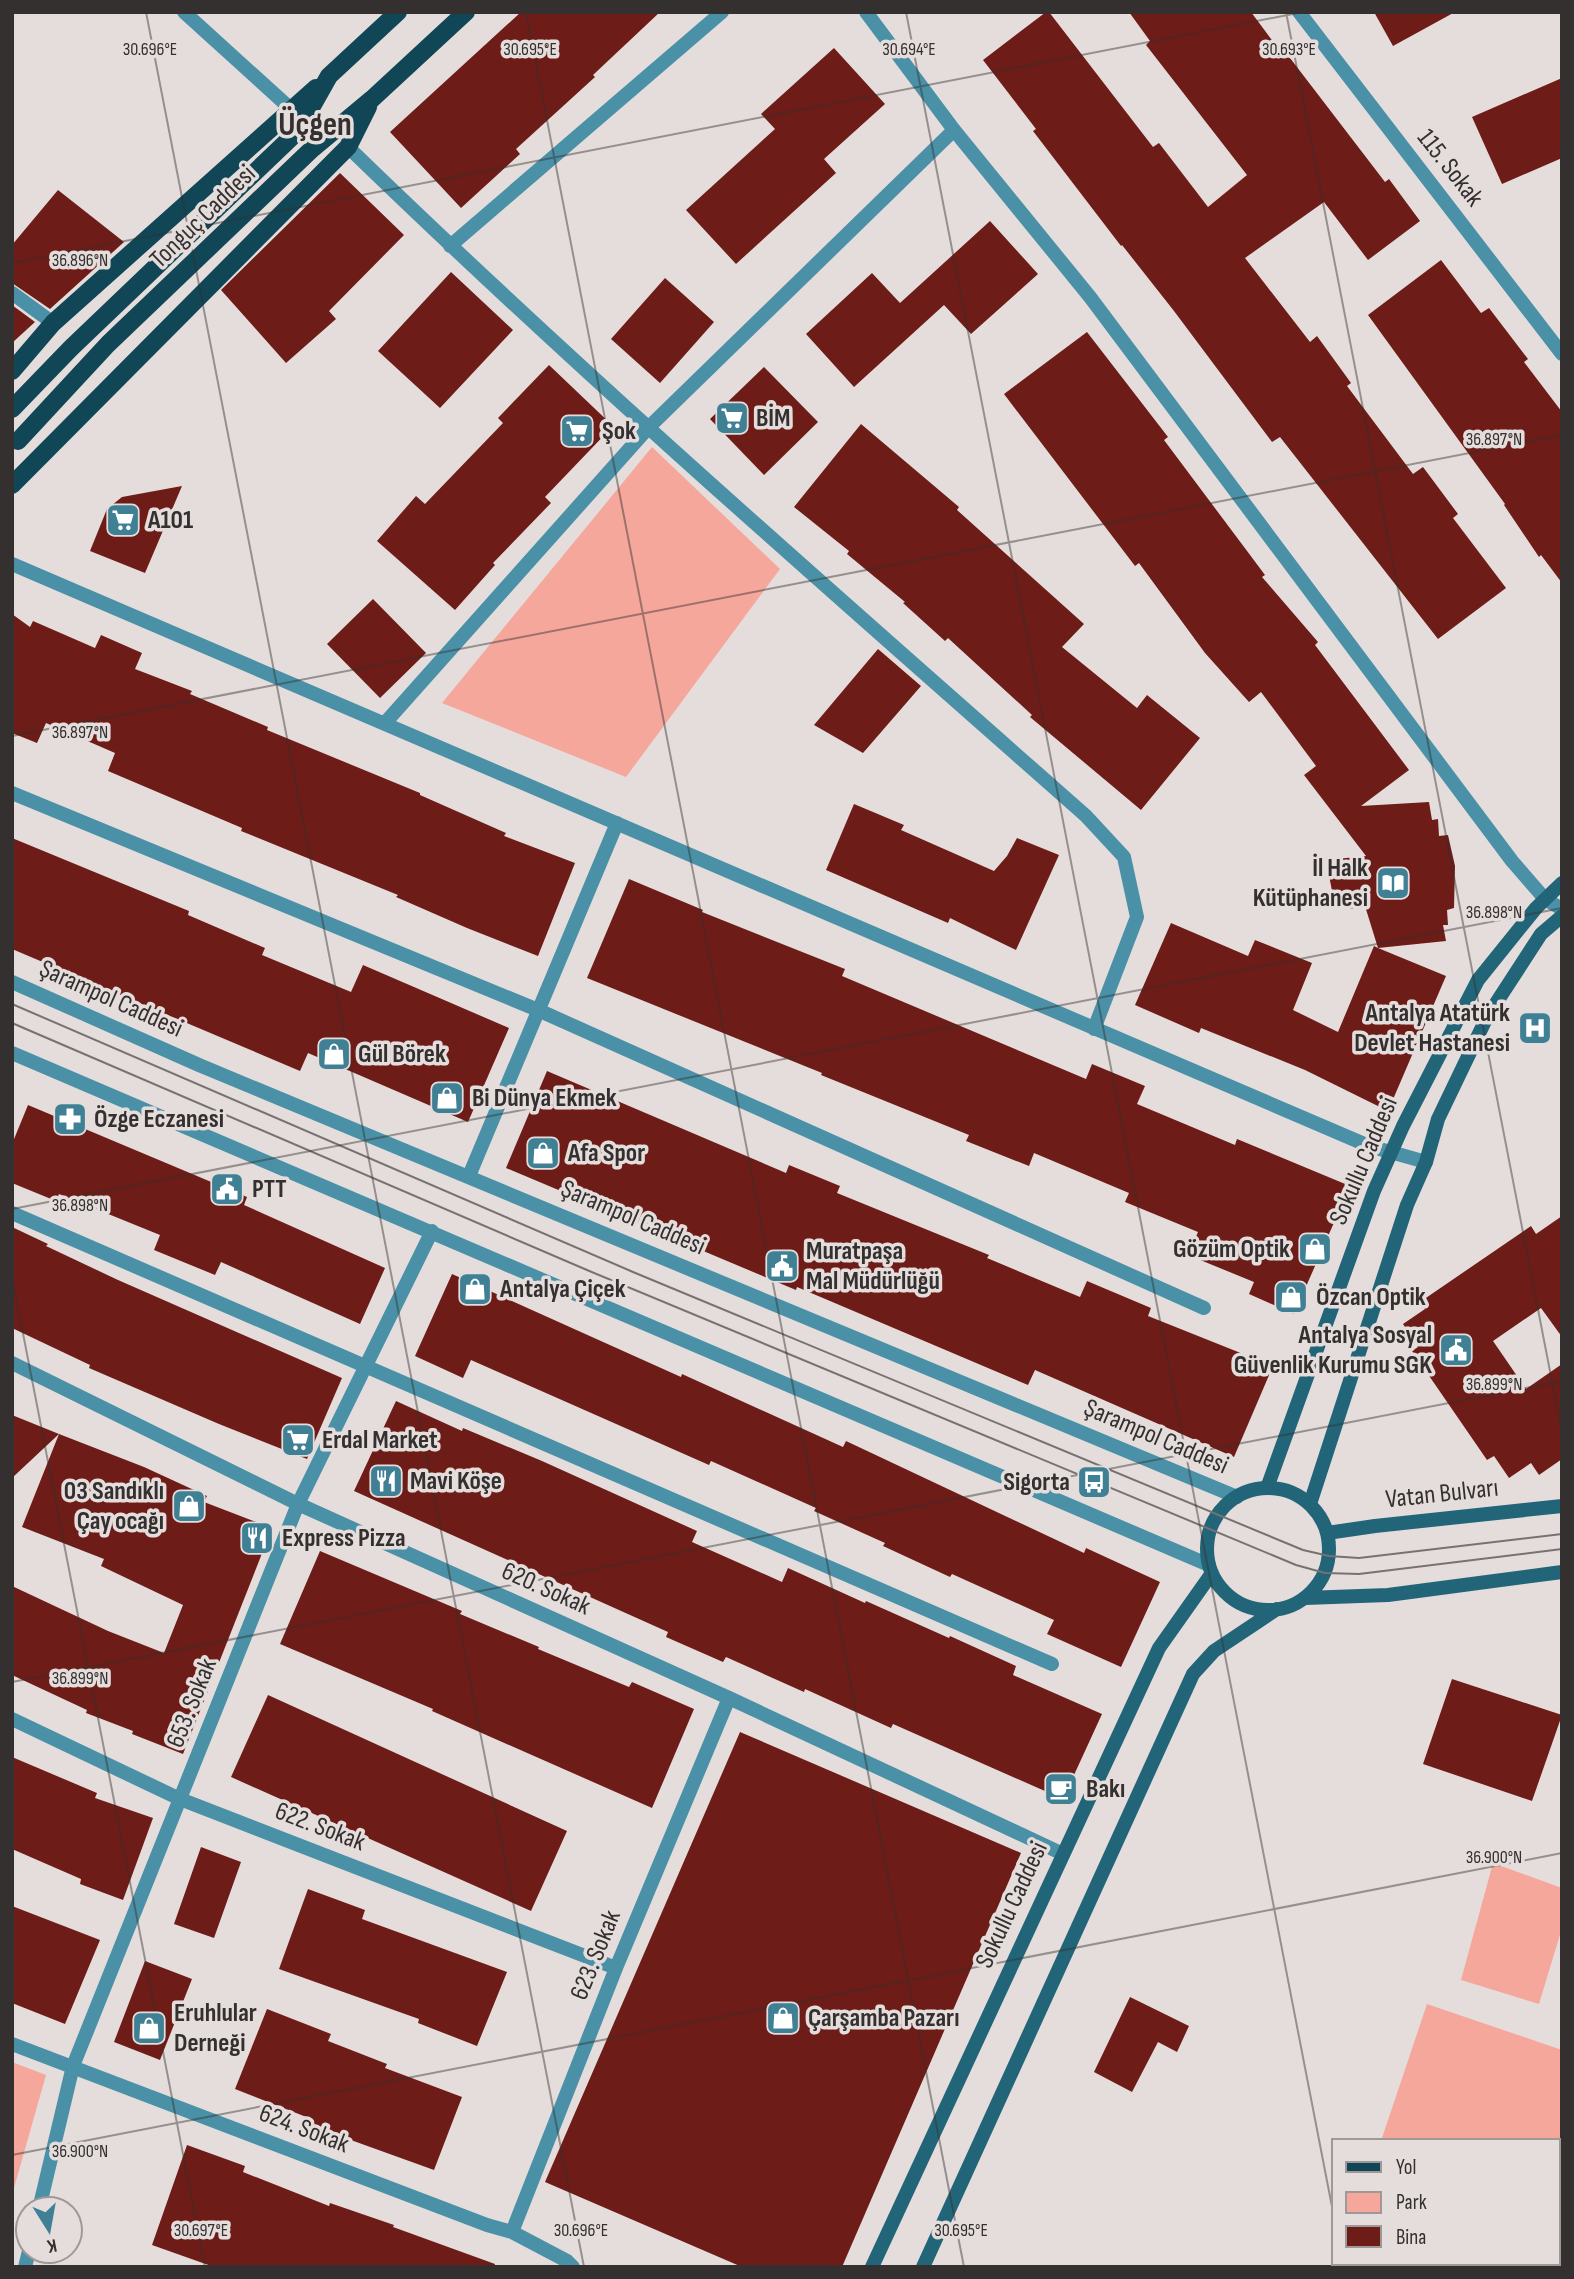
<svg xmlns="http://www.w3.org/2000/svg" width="1574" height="2279" font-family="'Sofia Sans Condensed',sans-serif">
<rect width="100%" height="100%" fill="#e5dddc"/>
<path fill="#f5a79c" d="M 652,447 L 780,569 L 626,777 L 442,703 Z
M 1493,1863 L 1562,1888 L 1562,1928 L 1539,2004 L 1461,1980 Z
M 1427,2004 L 1562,2050 L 1562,2267 L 1337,2267 L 1338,2263 L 1558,2263 L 1558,2141 L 1381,2141 Z
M 12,2062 L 46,2075 L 12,2195 Z"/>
<path fill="#6e1c17" d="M 521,12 L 660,12 L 593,75 L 595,77 L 516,149 L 520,154 L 461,208 L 390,132 Z
M 1046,12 L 1049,12 L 1153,147 L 1159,143 L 1208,207 L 1247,175 L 1146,45 L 1150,41 L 1129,12 L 1251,12 L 1274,43 L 1277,41 L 1385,182 L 1389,179 L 1420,221 L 1368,260 L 1324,202 L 1245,258 L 1310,342 L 1317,336 L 1351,383 L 1347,386 L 1413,474 L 1423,467 L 1458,514 L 1453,518 L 1506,588 L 1438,639 L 1280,437 L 1272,442 L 1174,311 L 1122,245 L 1121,246 L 1033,131 L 1036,129 L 983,60 Z
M 1374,12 L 1455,12 L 1393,46 Z
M 834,48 L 885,104 L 824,159 L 836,173 L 736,264 L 686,210 L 775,129 L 761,114 Z
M 1562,78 L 1562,158 L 1502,184 L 1472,117 Z
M 340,173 L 404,235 L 329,311 L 336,319 L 286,363 L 221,290 Z
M 58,190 L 124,242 L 50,309 L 12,283 L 12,245 Z
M 990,221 L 1038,274 L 971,334 L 944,305 L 854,387 L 806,334 L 872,273 L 900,303 Z
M 1441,260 L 1481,313 L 1489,308 L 1528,359 L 1524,362 L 1562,412 L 1562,583 L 1541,555 L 1539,557 L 1504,505 L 1505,504 L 1368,315 Z
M 451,272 L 513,330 L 440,408 L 378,351 Z
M 665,278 L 714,322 L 660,383 L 611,339 Z
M 12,305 L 35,322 L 12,343 Z
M 1087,332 L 1168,437 L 1164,440 L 1265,575 L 1262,577 L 1318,642 L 1315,645 L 1409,770 L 1361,806 L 1429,802 L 1432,820 L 1438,819 L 1439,836 L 1448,835 L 1455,866 L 1454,908 L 1447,910 L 1448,925 L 1443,925 L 1446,941 L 1378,948 L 1446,976 L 1388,1111 L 1305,1070 L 1201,1028 L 1199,1033 L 1135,1005 L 1171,923 L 1248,956 L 1255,940 L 1312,963 L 1293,1010 L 1338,1032 L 1374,946 L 1378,948 L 1365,906 L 1349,909 L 1347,900 L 1334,901 L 1326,860 L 1366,856 L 1304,775 L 1316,766 L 1261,692 L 1249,702 L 1205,653 L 1139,563 L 1135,566 L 1004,394 Z
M 549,365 L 613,426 L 545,497 L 551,503 L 493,563 L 495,565 L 455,610 L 377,541 L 416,496 L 425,504 L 503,423 L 498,418 Z
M 764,367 L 818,422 L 764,475 L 710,419 Z
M 861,424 L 959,507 L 957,510 L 1084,624 L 1062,647 L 1137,708 L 1147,695 L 1200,738 L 1141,810 L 1030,717 L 1032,715 L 948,638 L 945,641 L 903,603 L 905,602 L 847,554 L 849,551 L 794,507 Z
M 182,486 L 145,573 L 90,551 L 107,509 L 122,497 Z
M 373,599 L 426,653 L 380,698 L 327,644 Z
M 12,614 L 30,627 L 33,621 L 95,648 L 101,635 L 142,653 L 135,669 L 192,691 L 190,694 L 268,727 L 267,730 L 420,793 L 420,795 L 506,833 L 504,836 L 575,863 L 538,956 L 467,928 L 396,897 L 398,895 L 241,831 L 242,828 L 108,771 L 115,753 L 46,723 L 37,743 L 12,733 Z
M 878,649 L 921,686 L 863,753 L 814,725 Z
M 854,804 L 904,825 L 901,830 L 994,871 L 1007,856 L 1017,838 L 1059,855 L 1016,950 L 950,918 L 948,923 L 826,870 Z
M 12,838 L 189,911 L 188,915 L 265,948 L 262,955 L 351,992 L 363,965 L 509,1028 L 468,1122 L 308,1053 L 300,1071 L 12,949 Z
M 629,879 L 703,910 L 702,912 L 845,969 L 842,976 L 1086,1079 L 1092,1064 L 1145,1086 L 1137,1104 L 1235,1145 L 1237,1139 L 1350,1186 L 1294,1314 L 1249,1294 L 1254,1282 L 1188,1255 L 1198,1232 L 1125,1202 L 1129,1193 L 1034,1153 L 1029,1166 L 966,1141 L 969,1135 L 821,1075 L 822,1073 L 587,978 Z
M 547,1071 L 786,1173 L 789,1165 L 840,1186 L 837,1193 L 989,1255 L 987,1258 L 1080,1297 L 1087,1281 L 1151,1308 L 1148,1316 L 1273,1366 L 1234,1457 L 1035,1370 L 1028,1385 L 797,1287 L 796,1290 L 506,1168 Z
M 28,1105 L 247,1197 L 244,1205 L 385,1268 L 360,1324 L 221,1262 L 215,1275 L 154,1250 L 160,1235 L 59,1194 L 56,1201 L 12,1183 L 12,1144 Z
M 1562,1216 L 1562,1337 L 1541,1308 L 1493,1341 L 1526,1389 L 1562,1364 L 1562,1459 L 1539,1475 L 1531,1463 L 1509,1478 L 1494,1456 L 1487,1460 L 1412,1351 L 1418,1347 L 1403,1324 L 1425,1309 L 1420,1302 L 1531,1226 L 1536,1234 Z
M 12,1227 L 48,1244 L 46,1246 L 118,1280 L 342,1378 L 307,1459 L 219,1424 L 89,1368 L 90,1365 L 12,1328 Z
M 452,1274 L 681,1377 L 682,1374 L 843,1447 L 846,1441 L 1084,1553 L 1086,1548 L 1160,1582 L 1121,1667 L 1047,1634 L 1054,1620 L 952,1574 L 950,1577 L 883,1546 L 885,1543 L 814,1511 L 816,1508 L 711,1461 L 709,1465 L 471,1360 L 463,1378 L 415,1356 Z
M 396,1401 L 462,1431 L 463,1428 L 542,1461 L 697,1531 L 692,1542 L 782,1582 L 788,1568 L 865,1603 L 866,1601 L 949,1638 L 950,1636 L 1016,1666 L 1013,1675 L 1102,1714 L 1063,1799 L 893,1724 L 891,1728 L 805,1689 L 804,1692 L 726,1657 L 723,1662 L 666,1637 L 668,1632 L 354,1491 Z
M 12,1415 L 59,1434 L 12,1478 Z
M 59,1434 L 144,1467 L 207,1496 L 204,1502 L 272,1528 L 183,1754 L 132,1734 L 133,1731 L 86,1713 L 87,1710 L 12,1675 L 12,1586 L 108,1631 L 164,1653 L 183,1605 L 101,1566 L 104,1559 L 22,1527 Z
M 320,1551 L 462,1611 L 460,1614 L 539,1647 L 538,1649 L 629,1687 L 632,1682 L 694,1709 L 652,1808 L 432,1711 L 433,1709 L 280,1644 Z
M 1452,1679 L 1562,1715 L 1532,1801 L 1423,1764 Z
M 268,1695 L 567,1831 L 531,1911 L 231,1777 Z
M 740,1732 L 1021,1853 L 842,2267 L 742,2267 L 545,2182 Z
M 12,1757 L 97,1793 L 95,1798 L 153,1818 L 123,1900 L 80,1884 L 81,1879 L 12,1849 Z
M 201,1847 L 241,1862 L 214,1938 L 174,1924 Z
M 308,1889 L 365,1910 L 362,1919 L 507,1972 L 477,2046 L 418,2023 L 419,2019 L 279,1969 Z
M 12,1906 L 100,1940 L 65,2024 L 12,2003 Z
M 145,1961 L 192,1979 L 160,2060 L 114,2042 Z
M 1130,1997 L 1189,2026 L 1177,2052 L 1158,2042 L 1132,2092 L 1094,2072 Z
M 267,2009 L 331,2034 L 328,2041 L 387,2064 L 385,2068 L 462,2097 L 434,2170 L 312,2126 L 314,2120 L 235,2089 Z
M 187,2145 L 245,2166 L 243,2172 L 329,2206 L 330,2203 L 394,2225 L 393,2227 L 495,2264 L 494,2267 L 214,2267 L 152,2245 Z"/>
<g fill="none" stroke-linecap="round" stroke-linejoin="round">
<path stroke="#4a91a8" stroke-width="14" d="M 184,12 L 292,110
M 866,12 L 954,130 L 1090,297 L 1512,861 L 1545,899 L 1562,909
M 1299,12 L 1562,354
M 348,147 C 586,378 837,596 1086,816 L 1124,857 L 1137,917 L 1094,1029
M 450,246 L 722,12
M 12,293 L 53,323
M 12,564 L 1369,1146 L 1426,1162
M 385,723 L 648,428 L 954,130
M 12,793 L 538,1010 L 1204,1308
M 12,982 L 199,1065 L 1237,1497
M 12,1053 L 1209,1565
M 469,1176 L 617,823
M 12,1213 L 1052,1664
M 12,1363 L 298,1504 L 729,1698 L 1063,1854
M 12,1719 L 180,1799 L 616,1968
M 12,2044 L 487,2225 L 512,2232 L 567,2261 L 573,2267
M 39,2209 L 73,2066 L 298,1504 L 432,1231
M 512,2232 L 616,1968 L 729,1698
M 25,2267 L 29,2251"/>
<path stroke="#236578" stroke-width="14" d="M 1267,1488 L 1374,1191 L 1403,1126 L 1478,980 L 1536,908 L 1562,883
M1207 1549a61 61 0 1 1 122 0a61 61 0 1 1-122 0Z
M 1310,1504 L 1407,1205 L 1426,1162 L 1438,1119 L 1487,1017 L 1541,934 L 1562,916
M 1327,1533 L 1375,1526 L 1562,1506
M 1305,1598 L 1388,1595 L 1562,1572
M 872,2267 L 1159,1648 L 1212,1573
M 923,2267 L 1193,1674 L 1214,1651 L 1277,1609"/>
<path stroke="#104655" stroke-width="18" d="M 12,371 L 53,323 L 316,88
M 12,409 L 71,348 L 298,131 L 329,76 L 398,12
M 18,441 L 108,344 L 312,149 L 372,99 L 466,12
M 12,485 L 348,147 L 368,107"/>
<path stroke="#777271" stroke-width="2" d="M 12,1004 L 633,1272 L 1303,1550 L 1329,1556 L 1359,1558 L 1562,1534
M 12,1023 L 587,1270 L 1296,1565 L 1325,1573 L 1359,1574 L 1562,1549"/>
</g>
<path fill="none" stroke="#33302f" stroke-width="2" stroke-opacity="0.45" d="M 146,12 L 584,2267M 526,12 L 964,2267M 906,12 L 1334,2217M 1286,12 L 1562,1433M 12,263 L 1303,12M 12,736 L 1562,435M 12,1209 L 1562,908M 12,1277 L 205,2267M 12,1682 L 1562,1381M 12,2155 L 1562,1853M 1343,2263 L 1344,2267"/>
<defs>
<g id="supermarket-square" transform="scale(1.75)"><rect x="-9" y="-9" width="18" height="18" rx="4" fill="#408094" stroke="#e5dddc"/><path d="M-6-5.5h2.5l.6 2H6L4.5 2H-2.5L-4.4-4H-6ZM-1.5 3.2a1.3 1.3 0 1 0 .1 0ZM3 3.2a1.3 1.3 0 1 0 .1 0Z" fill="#fff"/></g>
<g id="library-square" transform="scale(1.75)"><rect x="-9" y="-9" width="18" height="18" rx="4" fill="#408094" stroke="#e5dddc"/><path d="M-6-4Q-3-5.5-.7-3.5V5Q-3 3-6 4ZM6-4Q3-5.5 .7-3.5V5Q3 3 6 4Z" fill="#fff"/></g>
<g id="hospital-square" transform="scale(1.75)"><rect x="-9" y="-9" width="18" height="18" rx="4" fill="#408094" stroke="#e5dddc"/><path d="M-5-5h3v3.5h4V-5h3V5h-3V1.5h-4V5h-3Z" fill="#fff"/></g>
<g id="shop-square" transform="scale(1.75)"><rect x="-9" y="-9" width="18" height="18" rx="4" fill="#408094" stroke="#e5dddc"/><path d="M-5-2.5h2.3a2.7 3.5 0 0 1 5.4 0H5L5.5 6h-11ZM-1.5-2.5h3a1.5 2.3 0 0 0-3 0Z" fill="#fff"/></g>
<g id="pharmacy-square" transform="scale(1.75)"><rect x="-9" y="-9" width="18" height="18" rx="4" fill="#408094" stroke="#e5dddc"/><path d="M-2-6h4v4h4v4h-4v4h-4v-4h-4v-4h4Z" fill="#fff"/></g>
<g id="civic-square" transform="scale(1.75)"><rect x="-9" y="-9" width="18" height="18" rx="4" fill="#408094" stroke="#e5dddc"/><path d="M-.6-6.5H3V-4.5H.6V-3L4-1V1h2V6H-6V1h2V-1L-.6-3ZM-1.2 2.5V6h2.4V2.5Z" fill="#fff"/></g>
<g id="restaurant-square" transform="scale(1.75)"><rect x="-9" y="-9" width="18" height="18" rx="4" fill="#408094" stroke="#e5dddc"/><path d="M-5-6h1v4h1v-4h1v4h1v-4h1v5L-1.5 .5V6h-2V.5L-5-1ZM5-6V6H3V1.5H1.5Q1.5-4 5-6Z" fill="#fff"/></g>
<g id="bus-square" transform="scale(1.75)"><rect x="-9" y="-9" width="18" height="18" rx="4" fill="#408094" stroke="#e5dddc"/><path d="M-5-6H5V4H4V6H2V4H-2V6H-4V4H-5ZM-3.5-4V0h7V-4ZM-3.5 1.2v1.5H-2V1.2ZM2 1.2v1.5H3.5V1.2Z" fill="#fff"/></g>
<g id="cafe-square" transform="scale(1.75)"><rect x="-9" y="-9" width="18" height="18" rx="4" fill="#408094" stroke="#e5dddc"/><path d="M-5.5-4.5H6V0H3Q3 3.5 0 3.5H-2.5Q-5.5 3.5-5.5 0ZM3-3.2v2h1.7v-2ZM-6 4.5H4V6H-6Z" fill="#fff"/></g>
</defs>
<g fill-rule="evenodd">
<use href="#supermarket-square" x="732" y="418"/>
<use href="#supermarket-square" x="577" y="431"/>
<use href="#supermarket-square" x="123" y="520"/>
<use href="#library-square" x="1393" y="883"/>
<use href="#hospital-square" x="1535" y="1028"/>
<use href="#shop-square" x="334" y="1054"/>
<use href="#shop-square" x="447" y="1098"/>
<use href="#pharmacy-square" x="70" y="1119"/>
<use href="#shop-square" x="543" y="1153"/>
<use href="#civic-square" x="227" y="1189"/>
<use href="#shop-square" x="1315" y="1249"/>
<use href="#civic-square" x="782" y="1266"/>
<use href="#shop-square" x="475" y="1289"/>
<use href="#shop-square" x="1291" y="1297"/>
<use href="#civic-square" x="1456" y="1350"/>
<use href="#supermarket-square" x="298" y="1440"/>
<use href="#restaurant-square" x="386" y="1481"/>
<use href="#bus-square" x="1094" y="1482"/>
<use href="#shop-square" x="189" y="1506"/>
<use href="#restaurant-square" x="257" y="1538"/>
<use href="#cafe-square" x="1061" y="1789"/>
<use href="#shop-square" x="783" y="2018"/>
<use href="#shop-square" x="149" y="2028"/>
</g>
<g text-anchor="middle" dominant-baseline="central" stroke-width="7" stroke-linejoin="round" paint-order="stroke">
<g font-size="26" fill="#33302f" stroke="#e5dddc">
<text transform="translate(1450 168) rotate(52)">115. Sokak</text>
<text transform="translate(203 217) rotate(-44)">Tonguç Caddesi</text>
<text transform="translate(111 999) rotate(24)">Şarampol Caddesi</text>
<text transform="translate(1364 1161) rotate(-67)">Sokullu Caddesi</text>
<text transform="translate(633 1218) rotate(23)">Şarampol Caddesi</text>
<text transform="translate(1156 1437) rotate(23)">Şarampol Caddesi</text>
<text transform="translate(1442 1494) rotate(-6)">Vatan Bulvarı</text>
<text transform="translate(546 1589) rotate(24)">620. Sokak</text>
<text transform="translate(192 1703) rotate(-68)">653. Sokak</text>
<text transform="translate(320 1827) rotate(21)">622. Sokak</text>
<text transform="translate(1012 1905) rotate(-65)">Sokullu Caddesi</text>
<text transform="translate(596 1955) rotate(-68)">623. Sokak</text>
<text transform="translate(304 2129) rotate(21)">624. Sokak</text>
</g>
<g font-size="26" font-weight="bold" fill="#33302f" stroke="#e5dddc" text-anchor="start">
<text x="756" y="418">BİM</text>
<text x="602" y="431">Şok</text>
<text x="148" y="520">A101</text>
<text x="1368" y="868" text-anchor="end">İl Halk<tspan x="1368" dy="30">Kütüphanesi</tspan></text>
<text x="1510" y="1013" text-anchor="end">Antalya Atatürk<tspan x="1510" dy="30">Devlet Hastanesi</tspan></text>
<text x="358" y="1054">Gül Börek</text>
<text x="472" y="1098">Bi Dünya Ekmek</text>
<text x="94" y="1119">Özge Eczanesi</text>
<text x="568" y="1153">Afa Spor</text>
<text x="252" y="1189">PTT</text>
<text x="1290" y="1249" text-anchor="end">Gözüm Optik</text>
<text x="806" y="1251">Muratpaşa<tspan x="806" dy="30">Mal Müdürlüğü</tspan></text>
<text x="500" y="1289">Antalya Çiçek</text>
<text x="1316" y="1297">Özcan Optik</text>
<text x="1432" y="1335" text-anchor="end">Antalya Sosyal<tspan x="1432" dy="30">Güvenlik Kurumu SGK</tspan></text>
<text x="322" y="1440">Erdal Market</text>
<text x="410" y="1481">Mavi Köşe</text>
<text x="1070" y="1482" text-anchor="end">Sigorta</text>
<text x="164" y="1491" text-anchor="end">03 Sandıklı<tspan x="164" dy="30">Çay ocağı</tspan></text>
<text x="282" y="1538">Express Pizza</text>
<text x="1086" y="1789">Bakı</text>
<text x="174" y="2013">Eruhlular<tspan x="174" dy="30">Derneği</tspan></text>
<text x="808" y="2018">Çarşamba Pazarı</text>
</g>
<g font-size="33" font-weight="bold" fill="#33302f" stroke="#e5dddc">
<text x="315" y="125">Üçgen</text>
</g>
</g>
<g font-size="18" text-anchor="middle" fill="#33302f" stroke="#e5dddc" stroke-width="7" stroke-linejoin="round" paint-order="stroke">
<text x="150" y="55">30.696°E</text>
<text x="530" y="55">30.695°E</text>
<text x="909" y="55">30.694°E</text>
<text x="1289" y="55">30.693°E</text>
<text x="80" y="266">36.896°N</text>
<text x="1494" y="445">36.897°N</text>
<text x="80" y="738">36.897°N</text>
<text x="1494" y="918">36.898°N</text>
<text x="80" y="1211">36.898°N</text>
<text x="1494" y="1390">36.899°N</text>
<text x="80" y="1684">36.899°N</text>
<text x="1494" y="1863">36.900°N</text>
<text x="80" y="2157">36.900°N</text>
<text x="201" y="2236">30.697°E</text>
<text x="581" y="2236">30.696°E</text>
<text x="961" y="2236">30.695°E</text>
</g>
<rect width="1574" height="2279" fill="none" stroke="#33302f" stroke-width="28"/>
<rect x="1332" y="2139" width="228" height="126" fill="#e5dddc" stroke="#9e9897" stroke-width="2"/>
<rect x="1346" y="2162" width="35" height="10" fill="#104655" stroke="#9e9897" stroke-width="2"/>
<text x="1396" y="2174" font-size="21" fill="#33302f">Yol</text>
<rect x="1346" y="2192" width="35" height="21" fill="#f5a79c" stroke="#9e9897" stroke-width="2"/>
<text x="1396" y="2209" font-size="21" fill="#33302f">Park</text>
<rect x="1346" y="2226" width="35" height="21" fill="#6e1c17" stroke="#9e9897" stroke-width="2"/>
<text x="1396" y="2244" font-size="21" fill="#33302f">Bina</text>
<g transform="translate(49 2230) rotate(169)"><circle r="33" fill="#e5dddc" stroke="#9e9897" stroke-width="2"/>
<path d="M0-5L12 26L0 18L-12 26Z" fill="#408094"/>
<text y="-10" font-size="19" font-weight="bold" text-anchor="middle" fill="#33302f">K</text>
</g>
</svg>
